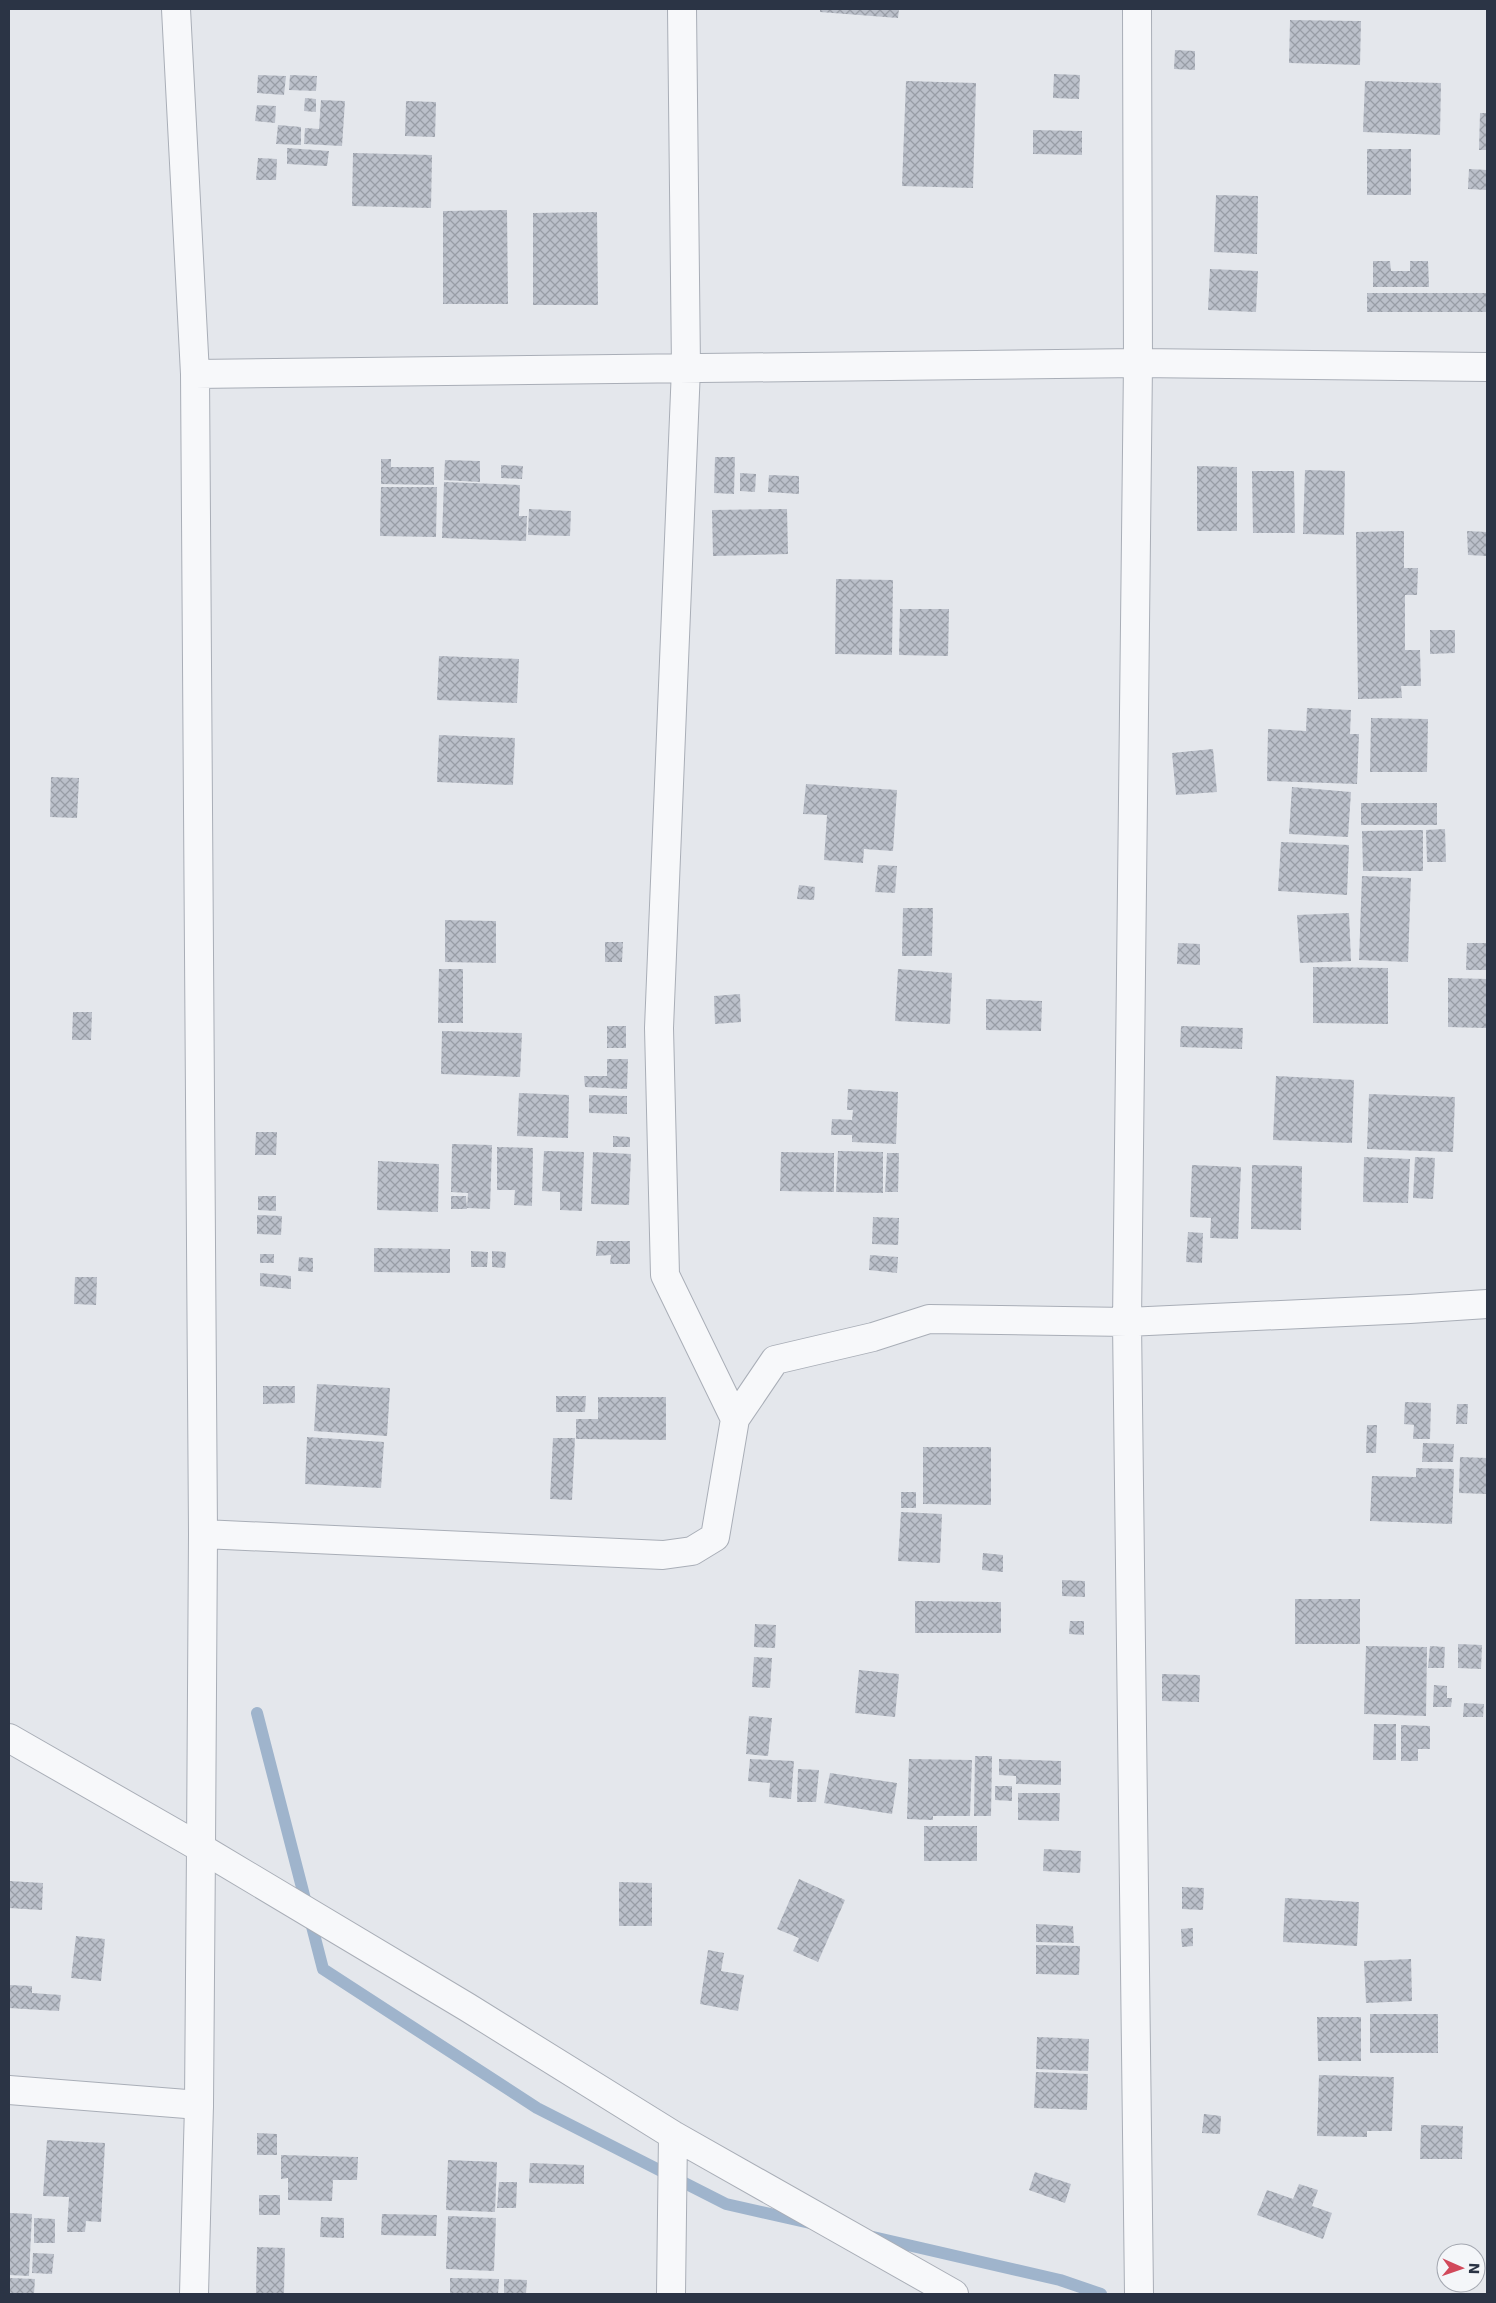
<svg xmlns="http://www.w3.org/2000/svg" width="1496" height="2303" font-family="'DejaVu Sans',sans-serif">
<defs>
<pattern id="building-cross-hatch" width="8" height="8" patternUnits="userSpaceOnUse" patternTransform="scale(1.25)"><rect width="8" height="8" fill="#bbc0ca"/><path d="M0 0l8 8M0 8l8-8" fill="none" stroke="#989da6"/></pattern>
</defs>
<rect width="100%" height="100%" fill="#e4e7ec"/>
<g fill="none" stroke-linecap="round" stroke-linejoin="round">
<path stroke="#9fb4cc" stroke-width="12" d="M 257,1713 L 323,1969 L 537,2108 L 726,2204 L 810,2223
M 873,2237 L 1060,2280 L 1101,2294"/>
</g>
<path fill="url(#building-cross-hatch)" d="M 820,9 L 899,9 L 898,18 L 820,12 Z
M 1290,20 L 1361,21 L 1360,65 L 1289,63 Z
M 1175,50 L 1195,51 L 1195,70 L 1174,69 Z
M 1054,74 L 1080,75 L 1079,99 L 1053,98 Z
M 258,75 L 286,76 L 284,95 L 257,93 Z
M 290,75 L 317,76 L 316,91 L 289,90 Z
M 906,81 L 976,83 L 973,188 L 902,186 Z
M 1365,81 L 1441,83 L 1440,135 L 1363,132 Z
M 305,98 L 316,99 L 316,112 L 304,111 Z
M 321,100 L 345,101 L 342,146 L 304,144 L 305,128 L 319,129 Z
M 406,101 L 436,102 L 435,137 L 405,136 Z
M 257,105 L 276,106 L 275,123 L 255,121 Z
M 1480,113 L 1487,113 L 1487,150 L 1479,150 Z
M 278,125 L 301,127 L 301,145 L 276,144 Z
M 1033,130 L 1082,131 L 1082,155 L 1033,154 Z
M 287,148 L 329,151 L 327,166 L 287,164 Z
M 1367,149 L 1411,149 L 1411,195 L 1367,195 Z
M 353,153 L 432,155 L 431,208 L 352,206 Z
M 258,158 L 277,159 L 276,180 L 256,180 Z
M 1469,169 L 1487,170 L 1487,190 L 1468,189 Z
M 1216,195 L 1258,196 L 1257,254 L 1214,252 Z
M 507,210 L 508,304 L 443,304 L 443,211 Z
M 597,212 L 598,305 L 533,305 L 533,213 Z
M 1373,261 L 1390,261 L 1391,271 L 1410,271 L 1410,261 L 1428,261 L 1429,287 L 1373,287 Z
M 1210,269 L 1258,271 L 1256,312 L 1208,310 Z
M 1367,293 L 1487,293 L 1487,312 L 1367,312 Z
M 715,457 L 735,457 L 734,494 L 714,493 Z
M 381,459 L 391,459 L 391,467 L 434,467 L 434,485 L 381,484 Z
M 445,460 L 480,461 L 480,482 L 444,480 Z
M 501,465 L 523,466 L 522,479 L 501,478 Z
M 1197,466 L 1237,467 L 1237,531 L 1197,531 Z
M 1305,470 L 1345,471 L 1344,535 L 1303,534 Z
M 1252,471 L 1294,471 L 1295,533 L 1253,533 Z
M 740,473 L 756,474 L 755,492 L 740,491 Z
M 769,475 L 799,476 L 799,494 L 768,492 Z
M 444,482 L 520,485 L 519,516 L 527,516 L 526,541 L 442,538 Z
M 381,487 L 437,487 L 436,537 L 380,536 Z
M 529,509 L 571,511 L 570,536 L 528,535 Z
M 787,509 L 788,554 L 713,556 L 712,510 Z
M 1404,531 L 1404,568 L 1418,568 L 1417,595 L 1405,595 L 1405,650 L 1420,650 L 1421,686 L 1401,686 L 1402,698 L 1358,699 L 1356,532 Z
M 1467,531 L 1487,532 L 1487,556 L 1468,555 Z
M 836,579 L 893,580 L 892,655 L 835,654 Z
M 900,609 L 949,609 L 948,656 L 899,655 Z
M 1430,630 L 1455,630 L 1455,653 L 1430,654 Z
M 439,656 L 519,659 L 517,703 L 437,700 Z
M 1307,708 L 1351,710 L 1350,734 L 1359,734 L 1357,784 L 1267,781 L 1268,729 L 1306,731 Z
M 1371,718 L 1428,719 L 1427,772 L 1370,772 Z
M 439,735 L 515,738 L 513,785 L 437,782 Z
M 1213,749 L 1217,792 L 1176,795 L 1172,753 Z
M 51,777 L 79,778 L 77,818 L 50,817 Z
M 806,784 L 897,790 L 893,851 L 864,849 L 863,863 L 824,860 L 827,815 L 803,814 Z
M 1292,787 L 1351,792 L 1348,837 L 1289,834 Z
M 1361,803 L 1437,803 L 1437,825 L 1361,825 Z
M 1445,829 L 1446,862 L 1427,862 L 1426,830 Z
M 1423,830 L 1423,871 L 1363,871 L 1362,831 Z
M 1281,842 L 1349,845 L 1347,895 L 1278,891 Z
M 878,865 L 897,866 L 895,893 L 875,892 Z
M 1362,876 L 1411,878 L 1408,962 L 1359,960 Z
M 799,885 L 815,887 L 814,900 L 797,899 Z
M 903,908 L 933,908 L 932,956 L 902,956 Z
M 1349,913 L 1351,961 L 1300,963 L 1297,915 Z
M 445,920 L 496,921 L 496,963 L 445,962 Z
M 605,942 L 623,942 L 622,962 L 605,962 Z
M 1178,943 L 1200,944 L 1200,965 L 1177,964 Z
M 1467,943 L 1487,943 L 1487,970 L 1466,970 Z
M 1313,967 L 1388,968 L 1388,1024 L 1313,1023 Z
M 439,969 L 463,969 L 463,1023 L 438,1023 Z
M 898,969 L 952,973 L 950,1024 L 895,1021 Z
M 1448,978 L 1487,979 L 1486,1028 L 1448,1027 Z
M 740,994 L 741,1022 L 715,1024 L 714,996 Z
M 986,999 L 1042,1001 L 1041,1031 L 986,1030 Z
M 73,1012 L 92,1012 L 91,1040 L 72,1040 Z
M 607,1026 L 626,1026 L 626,1048 L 607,1048 Z
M 1181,1026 L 1243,1028 L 1242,1049 L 1180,1047 Z
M 442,1031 L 522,1033 L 520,1077 L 441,1074 Z
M 607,1059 L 628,1059 L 627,1089 L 585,1087 L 584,1076 L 607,1076 Z
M 1276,1076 L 1354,1080 L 1352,1143 L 1273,1140 Z
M 848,1089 L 898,1092 L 896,1144 L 852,1142 L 852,1135 L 831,1135 L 832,1119 L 852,1120 L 853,1110 L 847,1110 Z
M 519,1093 L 569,1095 L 568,1138 L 517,1136 Z
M 1369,1094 L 1455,1097 L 1453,1152 L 1367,1149 Z
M 589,1095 L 627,1096 L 627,1114 L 589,1113 Z
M 256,1132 L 277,1132 L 276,1155 L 255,1155 Z
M 613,1136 L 630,1137 L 630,1147 L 613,1147 Z
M 452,1144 L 492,1145 L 490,1209 L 467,1208 L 468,1193 L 451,1192 Z
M 497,1147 L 533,1148 L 532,1206 L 514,1205 L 515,1190 L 497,1190 Z
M 544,1151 L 584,1152 L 582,1211 L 560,1210 L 560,1192 L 542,1191 Z
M 838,1151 L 883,1152 L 883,1193 L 836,1192 Z
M 593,1152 L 631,1154 L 629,1205 L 591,1204 Z
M 781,1152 L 834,1153 L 834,1192 L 780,1191 Z
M 887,1153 L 899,1153 L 898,1192 L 885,1192 Z
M 1364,1157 L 1410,1159 L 1408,1203 L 1363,1202 Z
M 1415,1157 L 1435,1158 L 1433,1199 L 1413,1198 Z
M 378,1161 L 439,1164 L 438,1212 L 377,1210 Z
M 1192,1165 L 1241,1167 L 1238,1239 L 1210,1238 L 1211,1218 L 1190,1217 Z
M 1252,1165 L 1302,1166 L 1301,1230 L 1251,1229 Z
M 258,1196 L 276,1196 L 276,1211 L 258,1210 Z
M 451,1196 L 466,1196 L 467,1209 L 451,1209 Z
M 257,1215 L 282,1216 L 281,1235 L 257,1234 Z
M 873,1217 L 899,1218 L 898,1245 L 872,1244 Z
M 1188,1232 L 1203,1233 L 1202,1263 L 1186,1262 Z
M 597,1241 L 630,1241 L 630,1264 L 610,1264 L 611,1255 L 596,1256 Z
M 374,1248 L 450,1249 L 450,1273 L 374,1272 Z
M 471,1251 L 488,1252 L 487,1267 L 471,1267 Z
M 492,1251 L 506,1252 L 505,1268 L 492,1267 Z
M 260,1254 L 274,1254 L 274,1263 L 260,1263 Z
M 870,1255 L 898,1257 L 897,1273 L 869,1270 Z
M 299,1257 L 313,1258 L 313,1272 L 298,1271 Z
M 260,1273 L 291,1276 L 291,1289 L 260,1286 Z
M 75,1277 L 97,1277 L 96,1305 L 74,1304 Z
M 317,1384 L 390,1388 L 387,1436 L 314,1431 Z
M 263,1386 L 295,1386 L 295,1403 L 263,1404 Z
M 556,1396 L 586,1396 L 585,1412 L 556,1412 Z
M 598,1397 L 666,1397 L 666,1440 L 576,1439 L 576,1419 L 598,1419 Z
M 1405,1402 L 1431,1403 L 1430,1439 L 1413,1439 L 1414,1425 L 1404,1424 Z
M 1457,1404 L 1468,1404 L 1467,1424 L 1456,1424 Z
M 1367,1425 L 1377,1425 L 1376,1453 L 1366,1453 Z
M 307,1437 L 384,1442 L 381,1488 L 305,1484 Z
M 553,1438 L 575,1438 L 572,1500 L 550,1499 Z
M 1423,1443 L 1454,1444 L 1453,1462 L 1422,1462 Z
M 923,1447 L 991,1447 L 991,1505 L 923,1504 Z
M 1460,1457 L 1487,1458 L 1487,1494 L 1459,1493 Z
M 1416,1468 L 1454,1469 L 1452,1524 L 1370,1521 L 1372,1476 L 1416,1477 Z
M 901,1492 L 916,1492 L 916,1508 L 901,1508 Z
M 901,1512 L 942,1514 L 940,1563 L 898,1561 Z
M 983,1553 L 1003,1555 L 1003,1572 L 982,1570 Z
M 1062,1580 L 1085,1581 L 1085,1597 L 1062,1596 Z
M 1295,1599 L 1360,1599 L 1360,1644 L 1295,1644 Z
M 915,1601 L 1001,1602 L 1001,1633 L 915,1633 Z
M 1070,1621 L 1084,1621 L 1084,1635 L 1069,1634 Z
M 755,1624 L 776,1625 L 775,1648 L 754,1647 Z
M 1458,1644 L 1482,1645 L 1481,1669 L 1458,1668 Z
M 1366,1646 L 1427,1647 L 1426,1716 L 1364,1714 Z
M 1430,1646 L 1445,1647 L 1444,1668 L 1428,1668 Z
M 754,1657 L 772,1658 L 770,1688 L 752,1687 Z
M 859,1670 L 899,1674 L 895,1717 L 855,1713 Z
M 1162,1674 L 1200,1675 L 1199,1702 L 1162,1701 Z
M 1434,1685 L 1447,1686 L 1447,1698 L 1452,1698 L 1451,1707 L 1433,1707 Z
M 1464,1703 L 1484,1704 L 1483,1717 L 1463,1717 Z
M 749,1716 L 772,1718 L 768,1756 L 746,1754 Z
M 1374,1724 L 1396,1724 L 1396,1760 L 1373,1760 Z
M 1401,1725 L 1430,1726 L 1430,1749 L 1418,1749 L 1418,1761 L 1401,1761 Z
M 975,1756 L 992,1756 L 991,1816 L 974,1816 Z
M 750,1759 L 794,1761 L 791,1799 L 769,1797 L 770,1783 L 748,1781 Z
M 909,1759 L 972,1760 L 970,1816 L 933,1816 L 933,1820 L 907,1819 Z
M 999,1759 L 1061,1761 L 1061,1785 L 1016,1784 L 1016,1776 L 999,1775 Z
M 798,1769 L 819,1770 L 816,1802 L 797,1802 Z
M 830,1773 L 897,1783 L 892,1814 L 824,1803 Z
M 995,1786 L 1012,1786 L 1012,1801 L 995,1800 Z
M 1018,1793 L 1060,1793 L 1059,1821 L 1018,1820 Z
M 924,1826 L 977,1826 L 977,1861 L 924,1861 Z
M 1044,1849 L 1081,1851 L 1080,1873 L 1043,1871 Z
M 799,1879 L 845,1900 L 818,1962 L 793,1951 L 799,1938 L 777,1929 Z
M 9,1881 L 43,1883 L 42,1910 L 9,1908 Z
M 619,1882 L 652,1883 L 652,1926 L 619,1926 Z
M 1182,1887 L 1204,1888 L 1203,1910 L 1182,1909 Z
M 1285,1898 L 1359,1902 L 1357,1946 L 1283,1942 Z
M 1036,1924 L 1073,1926 L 1074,1943 L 1036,1942 Z
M 1193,1928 L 1193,1946 L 1182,1947 L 1181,1929 Z
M 76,1936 L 105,1939 L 101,1981 L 71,1978 Z
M 1036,1945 L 1080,1946 L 1079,1975 L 1036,1974 Z
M 708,1950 L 724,1953 L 721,1971 L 744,1975 L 738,2011 L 700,2004 Z
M 1411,1959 L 1412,2001 L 1366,2003 L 1364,1961 Z
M 9,1985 L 32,1986 L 32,1993 L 61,1995 L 59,2011 L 9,2008 Z
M 1370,2014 L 1438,2014 L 1438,2053 L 1370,2053 Z
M 1317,2017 L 1361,2017 L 1361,2061 L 1318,2061 Z
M 1037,2037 L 1089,2039 L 1088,2071 L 1036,2069 Z
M 1036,2072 L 1088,2074 L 1087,2110 L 1034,2108 Z
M 1319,2075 L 1394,2077 L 1392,2131 L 1367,2131 L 1367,2137 L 1317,2136 Z
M 1204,2114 L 1221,2116 L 1220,2134 L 1202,2133 Z
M 1421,2125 L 1463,2126 L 1462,2159 L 1420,2159 Z
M 257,2133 L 277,2134 L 277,2155 L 257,2155 Z
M 47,2140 L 105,2143 L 101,2222 L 86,2221 L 85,2232 L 67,2232 L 69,2197 L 43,2196 Z
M 281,2155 L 358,2157 L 357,2180 L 333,2180 L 332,2201 L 288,2200 L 288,2178 L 281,2179 Z
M 448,2160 L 497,2162 L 495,2212 L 446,2210 Z
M 530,2163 L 584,2165 L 584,2184 L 529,2183 Z
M 1035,2172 L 1071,2184 L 1065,2203 L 1029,2190 Z
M 499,2182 L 517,2182 L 516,2208 L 497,2208 Z
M 1299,2184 L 1318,2190 L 1312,2206 L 1332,2213 L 1323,2239 L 1257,2215 L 1267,2190 L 1293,2199 Z
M 259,2195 L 280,2195 L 280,2215 L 259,2215 Z
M 9,2213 L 32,2214 L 29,2276 L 9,2275 Z
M 382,2214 L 437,2215 L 436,2236 L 381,2235 Z
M 448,2216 L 496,2218 L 494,2271 L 446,2269 Z
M 321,2217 L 344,2218 L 344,2238 L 320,2237 Z
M 34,2218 L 55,2219 L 55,2243 L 34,2243 Z
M 257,2247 L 285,2248 L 284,2294 L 256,2294 Z
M 33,2253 L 54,2254 L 52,2274 L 32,2273 Z
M 9,2278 L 35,2279 L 34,2294 L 9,2294 Z
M 450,2278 L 499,2279 L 498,2294 L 450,2294 Z
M 504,2279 L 527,2280 L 526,2294 L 504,2294 Z"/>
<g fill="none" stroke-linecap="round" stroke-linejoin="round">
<g stroke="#a9aeb7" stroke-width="30">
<path id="minor" d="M 176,9 L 195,374 L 203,1534 L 201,1848 L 467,2007 L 673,2135 L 954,2294
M 682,9 L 686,368 L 659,1028 L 665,1275 L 735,1419
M 1137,9 L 1138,363 L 1127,1322 L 1139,2294
M 195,374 L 1138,363 L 1487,367
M 203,1534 L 663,1555 L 692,1551 L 715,1537 L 735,1419 L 775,1360 L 873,1337 L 929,1319 L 1127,1322 L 1410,1309 L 1487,1304
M 9,2090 L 199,2105
M 671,2294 L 673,2135"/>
</g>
<g stroke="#a9aeb7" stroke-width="30">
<path id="tertiary" d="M 9,1738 L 201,1848 L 199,2105 L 194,2294"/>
</g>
<use href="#minor" stroke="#f7f8fa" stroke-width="28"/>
<use href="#tertiary" stroke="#f7f8fa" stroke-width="28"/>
</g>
<rect width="1496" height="2303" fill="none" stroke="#2b3445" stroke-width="20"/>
<g transform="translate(1461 2268) rotate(92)"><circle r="24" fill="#f4f6f9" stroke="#a4a8b1"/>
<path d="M0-4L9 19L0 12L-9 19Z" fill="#d1495b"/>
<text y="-8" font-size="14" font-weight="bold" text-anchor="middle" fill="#2b3445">N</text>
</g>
</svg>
